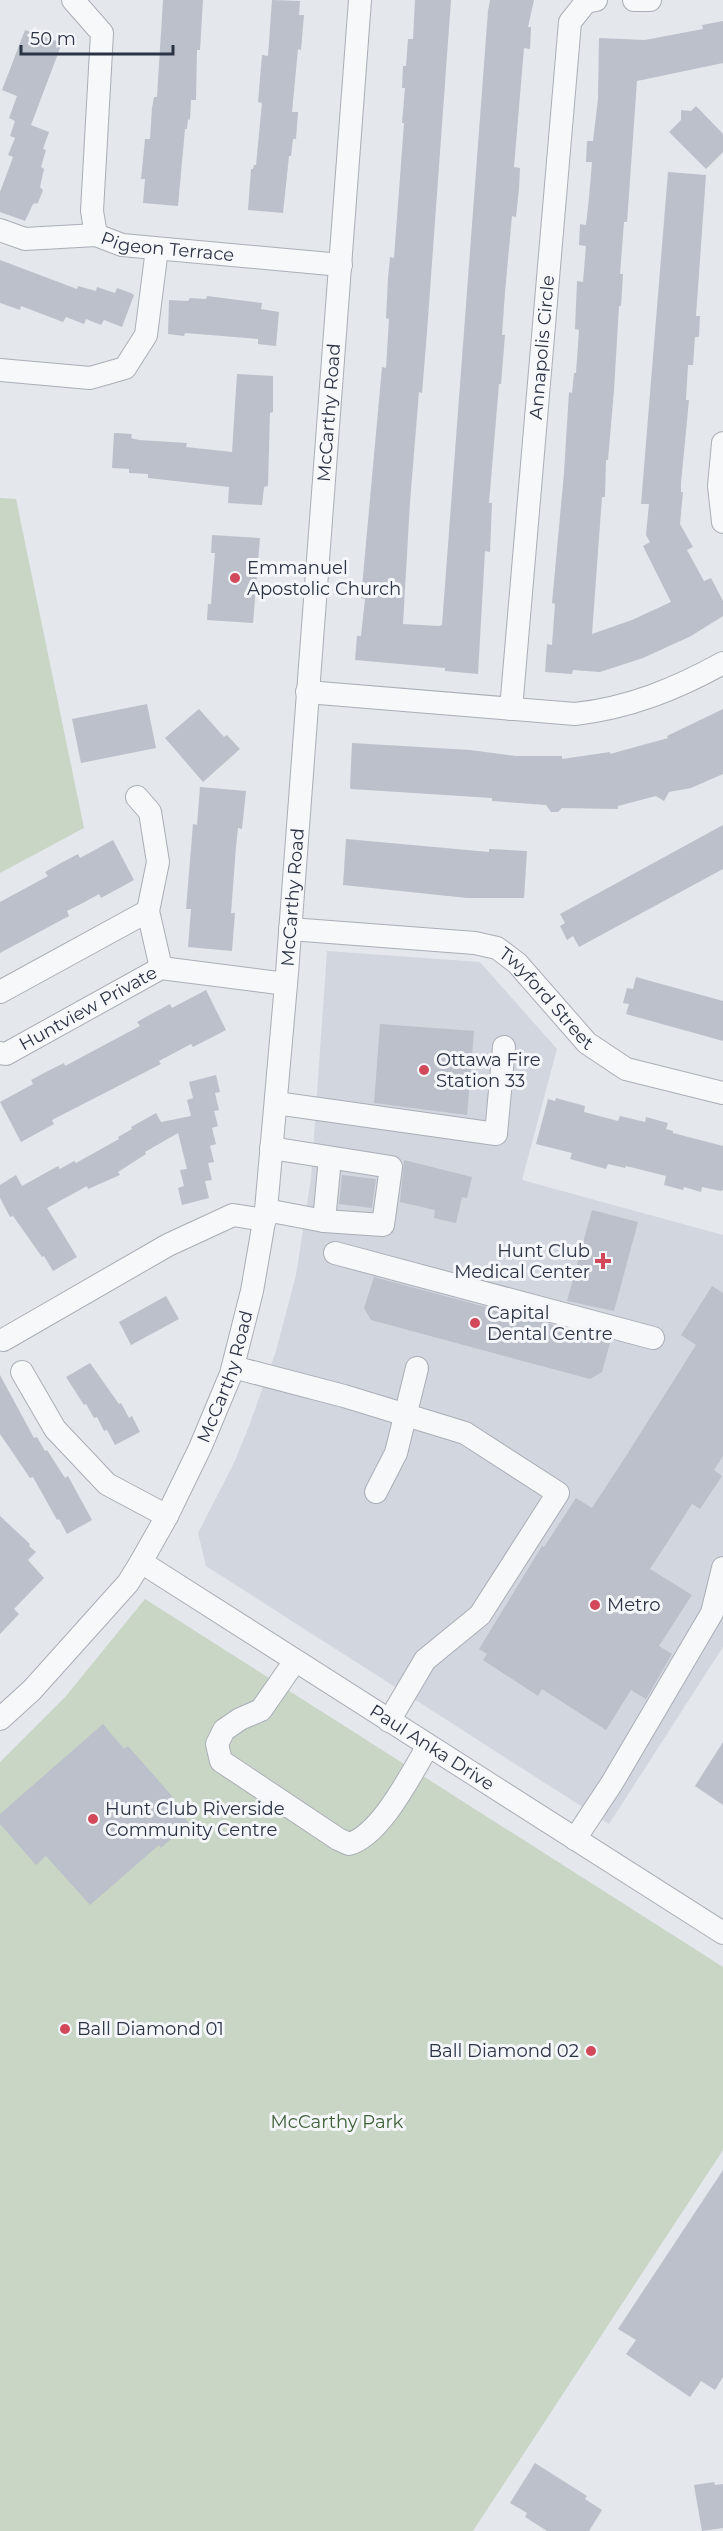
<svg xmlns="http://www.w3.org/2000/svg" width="723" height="2531" font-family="Montserrat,sans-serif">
<rect width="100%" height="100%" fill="#e4e7ec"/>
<path fill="#d2d6de" d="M 327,951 L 480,962 L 557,1049 L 522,1180 L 723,1235 L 723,1647 L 609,1824 L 206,1566 L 198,1533 L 234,1463 L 249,1426 L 276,1351 L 296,1275 L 311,1178 Z"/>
<path fill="#c9d6c5" d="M 0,498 L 16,499 L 84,828 L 0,873 Z
M 145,1599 L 723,1967 L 723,2150 L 473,2531 L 0,2531 L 0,1762 L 66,1696 Z"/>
<path fill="#bbc0ca" d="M 163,0 L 203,0 L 200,50 L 197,50 L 196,100 L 191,100 L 190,120 L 188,119 L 187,129 L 185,129 L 178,206 L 143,203 L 145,179 L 141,179 L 145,139 L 150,139 L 152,108 L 154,97 L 157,97 Z
M 272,0 L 300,1 L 299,15 L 304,15 L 301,50 L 298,49 L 292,112 L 298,112 L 296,139 L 293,139 L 291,156 L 289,156 L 283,213 L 248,210 L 251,169 L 253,169 L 254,165 L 256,165 L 262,103 L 258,102 L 262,55 L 268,56 Z
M 415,0 L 451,0 L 427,332 L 422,393 L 419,392 L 410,502 L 403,624 L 439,626 L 442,625 L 488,11 L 490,0 L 534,0 L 528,27 L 531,27 L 530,49 L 524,48 L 514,167 L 520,168 L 519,189 L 516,217 L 512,216 L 505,292 L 502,335 L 505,335 L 501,384 L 499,384 L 489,503 L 492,503 L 490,552 L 485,551 L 478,674 L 445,671 L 445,668 L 355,660 L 357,636 L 361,636 L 365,599 L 361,598 L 382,367 L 386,368 L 389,319 L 386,318 L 388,278 L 390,257 L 394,258 L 404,123 L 402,123 L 405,88 L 402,88 L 403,66 L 406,66 L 408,39 L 413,39 Z
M 723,21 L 723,63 L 637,81 L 627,222 L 624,222 L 620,274 L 623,274 L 621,306 L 619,306 L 614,390 L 608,460 L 606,460 L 605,497 L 602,497 L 592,634 L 632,620 L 671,602 L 643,546 L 650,542 L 646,535 L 649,504 L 641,504 L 668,172 L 706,175 L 696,316 L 700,316 L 699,337 L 695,337 L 693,365 L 688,365 L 686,400 L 689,400 L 681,483 L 681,492 L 683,492 L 680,524 L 693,547 L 687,550 L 704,581 L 711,578 L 723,601 L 723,616 L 691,636 L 643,658 L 600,672 L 573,670 L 572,674 L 545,672 L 547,644 L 552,645 L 555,604 L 552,603 L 564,473 L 569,392 L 572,393 L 574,373 L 576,373 L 579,330 L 575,329 L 577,281 L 583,282 L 586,246 L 579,245 L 580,224 L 586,225 L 589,198 L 592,162 L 586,162 L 587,141 L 593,141 L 598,99 L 599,38 L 645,40 L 703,29 L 702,25 Z
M 25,30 L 62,43 L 31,125 L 49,132 L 43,149 L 46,150 L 41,167 L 44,169 L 40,187 L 43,190 L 38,203 L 33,204 L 25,221 L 0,212 L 0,192 L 13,157 L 8,155 L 15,138 L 10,136 L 15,121 L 9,118 L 17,96 L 2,90 Z
M 696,106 L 723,134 L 723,152 L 706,169 L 669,132 L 681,120 L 681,110 L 691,111 Z
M 0,260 L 77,289 L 78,286 L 96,291 L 97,287 L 115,293 L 117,288 L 131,293 L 134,295 L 122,327 L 104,320 L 101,325 L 86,319 L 84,324 L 66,317 L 63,322 L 21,306 L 20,310 L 0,303 Z
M 207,296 L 262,303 L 261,309 L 279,312 L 276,346 L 258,344 L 258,339 L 185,333 L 184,336 L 168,334 L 169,300 L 188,301 L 190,298 L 206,299 Z
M 237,374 L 273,376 L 273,412 L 270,413 L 268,486 L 264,487 L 262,505 L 228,503 L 229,487 L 148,478 L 148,474 L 129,473 L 129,469 L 112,468 L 114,433 L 132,434 L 131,438 L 139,440 L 187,443 L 186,447 L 232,452 Z
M 212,535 L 260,538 L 253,623 L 207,620 L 208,604 L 211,604 L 215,553 L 211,553 Z
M 147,704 L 156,748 L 81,763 L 72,719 Z
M 199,709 L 224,737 L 227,735 L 240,749 L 203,782 L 165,738 Z
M 723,709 L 723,774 L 691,788 L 669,792 L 664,801 L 656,796 L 618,806 L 618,809 L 562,808 L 558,812 L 551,812 L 546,805 L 492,801 L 492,798 L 351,789 L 350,787 L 352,743 L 470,750 L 516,756 L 562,756 L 562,759 L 610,752 L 610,754 L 668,738 L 667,736 Z
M 200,787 L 246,791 L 242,829 L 238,828 L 236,847 L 231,913 L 235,913 L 232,951 L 188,947 L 191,909 L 186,909 L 193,824 L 197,825 Z
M 723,825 L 723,869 L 579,947 L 573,936 L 567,940 L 560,926 L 565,923 L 560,914 Z
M 346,839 L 489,852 L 489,849 L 527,851 L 524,898 L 467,898 L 343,885 Z
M 113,840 L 134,880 L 101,898 L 99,894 L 83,903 L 67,911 L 69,916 L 0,953 L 0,902 L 48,876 L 45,872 L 61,863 L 78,854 L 80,858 Z
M 636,977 L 723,1001 L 723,1041 L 626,1014 L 629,1004 L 623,1003 L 627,988 L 633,989 Z
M 206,990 L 226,1030 L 193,1047 L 191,1044 L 159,1061 L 161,1064 L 52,1120 L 54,1124 L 21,1142 L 0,1102 L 33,1084 L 31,1080 L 46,1072 L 64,1063 L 65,1066 L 140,1026 L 137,1022 L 153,1013 L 170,1004 L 172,1008 Z
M 380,1024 L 474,1031 L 467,1115 L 374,1103 Z
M 216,1075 L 220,1092 L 215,1093 L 219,1110 L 214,1111 L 218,1126 L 212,1128 L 216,1144 L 210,1146 L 214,1162 L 208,1163 L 212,1180 L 205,1181 L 209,1198 L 182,1205 L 178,1188 L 184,1186 L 180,1170 L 187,1169 L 178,1133 L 145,1152 L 146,1154 L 118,1172 L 120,1175 L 88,1189 L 87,1186 L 47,1208 L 77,1257 L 53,1271 L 44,1256 L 42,1257 L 13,1216 L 10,1217 L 0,1198 L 0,1185 L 16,1175 L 22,1186 L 58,1166 L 60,1169 L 74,1161 L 76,1163 L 119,1139 L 118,1137 L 132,1129 L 131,1127 L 156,1113 L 161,1122 L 191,1116 L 187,1100 L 193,1098 L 189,1082 Z
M 556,1098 L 585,1106 L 584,1112 L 618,1121 L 620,1116 L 645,1122 L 646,1117 L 668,1123 L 666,1129 L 673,1131 L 673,1133 L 723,1146 L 723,1190 L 721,1191 L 702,1187 L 701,1192 L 684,1187 L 683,1190 L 664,1185 L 666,1176 L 626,1166 L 625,1168 L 608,1164 L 606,1169 L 570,1159 L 572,1153 L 536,1144 L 548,1099 L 555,1101 Z
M 404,1160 L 472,1177 L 467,1198 L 462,1197 L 456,1223 L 434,1218 L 435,1210 L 400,1202 Z
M 342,1175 L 376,1179 L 372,1208 L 339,1204 Z
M 592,1210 L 638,1222 L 614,1311 L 567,1301 Z
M 374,1277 L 608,1340 L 610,1343 L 602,1372 L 590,1379 L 371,1320 L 364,1308 Z
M 712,1286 L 723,1293 L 723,1456 L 714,1470 L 722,1476 L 700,1509 L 692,1504 L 650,1569 L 692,1595 L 659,1646 L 672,1654 L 646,1699 L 631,1690 L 606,1730 L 542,1689 L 538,1696 L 483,1660 L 487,1654 L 479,1649 L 542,1546 L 544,1547 L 576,1498 L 592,1508 L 626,1456 L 696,1345 L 681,1335 Z
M 166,1296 L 179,1319 L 131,1345 L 119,1322 Z
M 90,1363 L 119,1404 L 121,1403 L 129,1418 L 132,1416 L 140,1432 L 115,1445 L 107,1430 L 104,1431 L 97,1417 L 94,1418 L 86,1404 L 84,1405 L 66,1377 Z
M 0,1375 L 34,1438 L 37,1437 L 45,1451 L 47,1450 L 65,1478 L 68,1476 L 92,1520 L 67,1534 L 59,1519 L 57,1520 L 33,1477 L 30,1478 L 0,1434 Z
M 0,1516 L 30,1544 L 29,1546 L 36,1552 L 28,1560 L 44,1578 L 14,1609 L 19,1614 L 0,1634 Z
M 103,1724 L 124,1749 L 128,1746 L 172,1796 L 169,1800 L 189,1823 L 161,1848 L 159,1845 L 90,1905 L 46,1856 L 36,1865 L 0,1824 L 0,1814 Z
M 723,1742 L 723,1805 L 695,1786 Z
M 723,2170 L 723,2377 L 715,2390 L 701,2381 L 690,2397 L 626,2354 L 636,2340 L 618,2329 Z
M 535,2463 L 587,2496 L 585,2499 L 602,2510 L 589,2531 L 547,2531 L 525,2517 L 527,2513 L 510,2503 Z
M 714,2482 L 715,2485 L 723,2484 L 723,2528 L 702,2531 L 694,2485 Z"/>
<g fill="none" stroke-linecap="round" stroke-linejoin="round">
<g stroke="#a9aeb7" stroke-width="24">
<g id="minor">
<path d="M 73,0 L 102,33 L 92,211 L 96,235"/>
<path d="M 634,0 L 650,0"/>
<path id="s1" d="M 0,230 L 25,239 L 96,235 L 122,245 L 341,265"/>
<path d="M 0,370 L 90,378 L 125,368 L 146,335 L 157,249"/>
<path d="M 723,443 L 719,486 L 723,522"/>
<path d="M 307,692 L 575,714 C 629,708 676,689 723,663"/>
<path id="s2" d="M 511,709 L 570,22 L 586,2 L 596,0"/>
<path d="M 137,797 L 150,812 L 158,862 L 148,911 L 161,968"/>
<path id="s3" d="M 290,929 L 475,943 L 497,948 L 517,963 L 587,1043 L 626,1069 L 723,1093"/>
<path d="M 0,992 L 148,911"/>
<path id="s4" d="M 0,1053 L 6,1054 L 161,968 L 286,984"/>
<path d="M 276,1103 L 496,1134 L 504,1047"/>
<path d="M 266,1210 L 324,1221 L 383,1225 L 391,1167 L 271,1148"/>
<path d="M 324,1221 L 330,1158"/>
<path d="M 335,1253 L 653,1338"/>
<path d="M 3,1340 L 168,1245 L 233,1215 L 265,1220"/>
<path d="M 233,1367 L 344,1396 L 465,1433 L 558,1493 L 480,1615 L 425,1660 L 389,1721"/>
<path d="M 22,1372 L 55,1429 L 107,1484 L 167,1516"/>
<path d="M 376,1492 L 396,1453 L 417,1368"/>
<path id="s5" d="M 141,1562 L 723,1933"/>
<path d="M 295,1661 L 261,1710 L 240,1719 L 224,1730 L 217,1744 L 221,1761 L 338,1839 L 349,1844 C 381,1835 411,1774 428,1746"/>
<path id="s6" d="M 0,1719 L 32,1690 L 128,1583 L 141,1562 L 167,1516 L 200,1448 L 231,1374 L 252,1291 L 266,1210 L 287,973 L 360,0"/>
<path d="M 575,1839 L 612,1783 L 712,1613 L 723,1568"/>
</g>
</g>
<use href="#minor" stroke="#f7f8fa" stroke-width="22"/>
</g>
<g fill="#d1495b" stroke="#f4f6f9" stroke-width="2">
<circle cx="235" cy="578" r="6"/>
<circle cx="424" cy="1070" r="6"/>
<path d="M600 1252h6v6h6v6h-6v6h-6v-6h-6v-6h6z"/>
<circle cx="475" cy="1323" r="6"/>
<circle cx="595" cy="1605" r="6"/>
<circle cx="93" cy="1819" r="6"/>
<circle cx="65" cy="2029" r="6"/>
<circle cx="591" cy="2051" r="6"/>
</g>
<g text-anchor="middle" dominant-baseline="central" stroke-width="6" stroke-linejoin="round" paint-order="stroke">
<g font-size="18" fill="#2b3445" stroke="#f4f6f9">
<text stroke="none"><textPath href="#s1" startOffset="171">Pigeon Terrace</textPath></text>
<text stroke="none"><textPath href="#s2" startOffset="363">Annapolis Circle</textPath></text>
<text stroke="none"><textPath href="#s6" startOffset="1388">McCarthy Road</textPath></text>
<text stroke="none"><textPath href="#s6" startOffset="902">McCarthy Road</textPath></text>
<text stroke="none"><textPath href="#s3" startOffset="279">Twyford Street</textPath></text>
<text stroke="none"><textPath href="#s4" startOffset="100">Huntview Private</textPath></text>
<text stroke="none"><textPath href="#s6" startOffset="416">McCarthy Road</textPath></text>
<text stroke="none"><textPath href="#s5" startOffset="345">Paul Anka Drive</textPath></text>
</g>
<g font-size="18" fill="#2b3445" stroke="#f4f6f9" text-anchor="start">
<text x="247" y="568">Emmanuel<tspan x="247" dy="21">Apostolic Church</tspan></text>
<text x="436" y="1060">Ottawa Fire<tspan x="436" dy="21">Station 33</tspan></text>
<text x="590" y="1251" text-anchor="end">Hunt Club<tspan x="590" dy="21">Medical Center</tspan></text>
<text x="487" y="1313">Capital<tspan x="487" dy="21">Dental Centre</tspan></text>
<text x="607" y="1605">Metro</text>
<text x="105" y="1809">Hunt Club Riverside<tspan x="105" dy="21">Community Centre</tspan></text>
<text x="77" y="2029">Ball Diamond 01</text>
<text x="579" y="2051" text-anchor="end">Ball Diamond 02</text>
</g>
<g font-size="18" fill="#3f6138" stroke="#f4f6f9">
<text x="337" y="2122">McCarthy Park</text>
</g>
</g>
<path d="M21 45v9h152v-9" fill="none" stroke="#2b3445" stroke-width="3"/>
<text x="30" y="45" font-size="18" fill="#2b3445" stroke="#f4f6f9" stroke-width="4.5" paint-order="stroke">50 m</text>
</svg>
